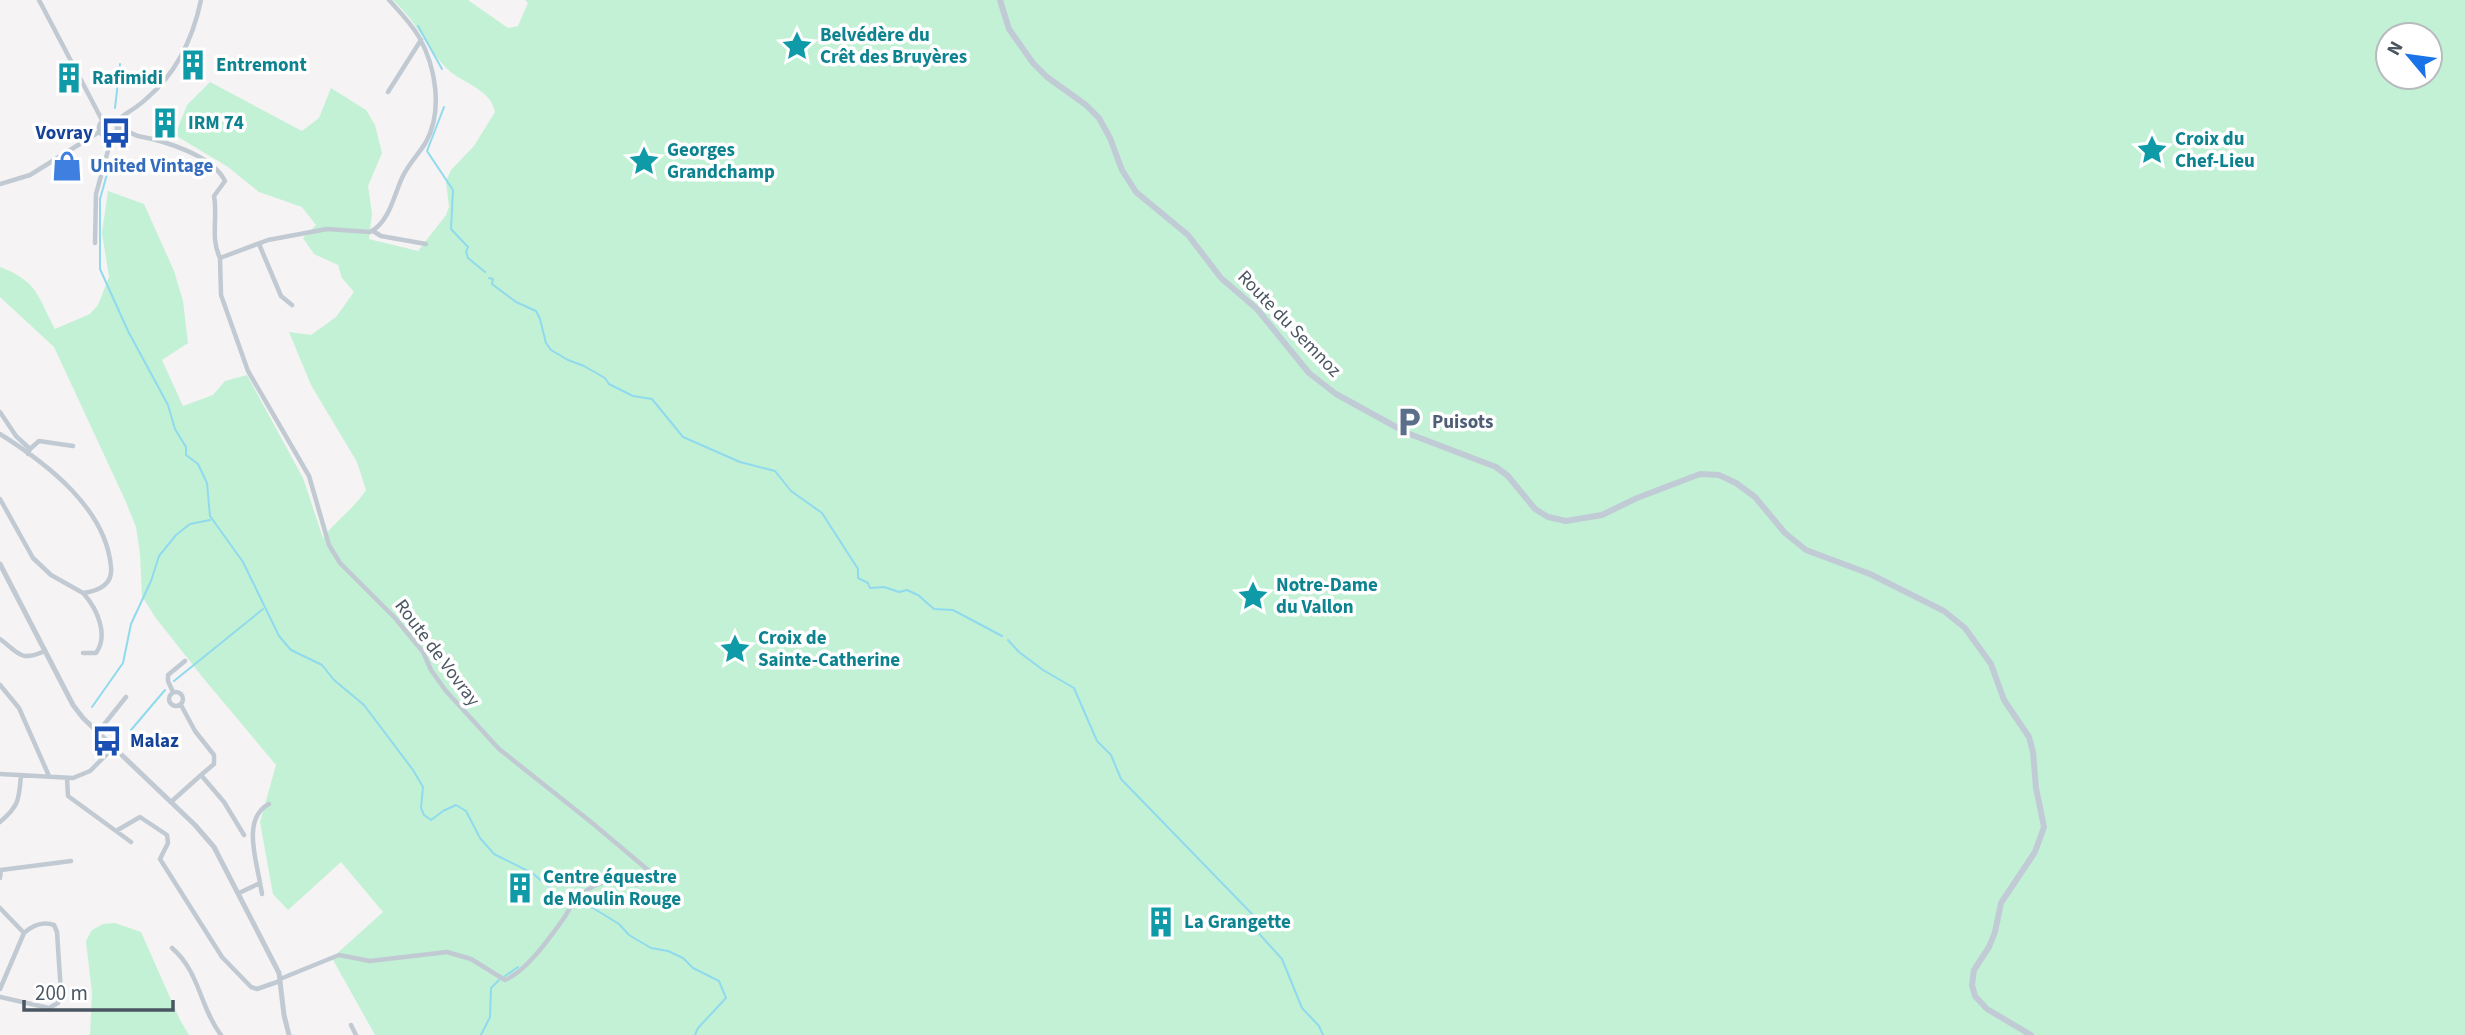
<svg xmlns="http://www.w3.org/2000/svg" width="2465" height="1035" font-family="'Source Sans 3',sans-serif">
<rect width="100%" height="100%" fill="#f5f3f3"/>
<path fill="#c3f1d5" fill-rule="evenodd" d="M 393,0 L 468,0 L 508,28 L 518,26 L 528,3 L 525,0 L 2465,0 L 2465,1035 L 375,1035 L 332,958 L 383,912 L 341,862 L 288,910 L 273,894 L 260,822 L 276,765 L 204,679 L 155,617 L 142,596 L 140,553 L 136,527 L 126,502 L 54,347 L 0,297 L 0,267 C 39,282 37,296 55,329 L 90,314 L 98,305 L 109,277 L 102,233 L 108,191 L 144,204 L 174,271 L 183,301 L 188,343 L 162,360 L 183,406 L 213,395 L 225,381 L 247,375 L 303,478 L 323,538 C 335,521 354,509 366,490 L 357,462 L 311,385 L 289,332 L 311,335 L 336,317 L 354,292 L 342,278 L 338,265 L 314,254 L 303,238 L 316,225 L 302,207 L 259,192 L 228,167 L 175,135 L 187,105 L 210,82 L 302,131 L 319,118 L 331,88 L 366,110 L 375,125 L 382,153 L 368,186 L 372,214 L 369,239 L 418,251 L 446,215 L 449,207 L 446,181 L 451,170 L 474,146 L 495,112 C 491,91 467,84 452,73 C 434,58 425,39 412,21 C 406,13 400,7 393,0 ZM 2388,35 L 2430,35 L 2430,77 L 2388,77 Z
M 115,923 L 141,932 L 180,1020 L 189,1035 L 90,1035 L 92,993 L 86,941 L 92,930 L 103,924 Z"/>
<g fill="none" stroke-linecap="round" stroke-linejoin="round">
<path stroke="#90daee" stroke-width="2" d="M 418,26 L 442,69
M 444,107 L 427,151 L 453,190 L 451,229 L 468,247 L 466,252 L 468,258 L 485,272
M 115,108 L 120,64
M 109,167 L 100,199 L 100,269 L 128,331 L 168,405 L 175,429 L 186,447 L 186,455 L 198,464 L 207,483 L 210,516 L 243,562 L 279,636 L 291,650 L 322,665 L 334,680 L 364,705 L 413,770 L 423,787 L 421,808 L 424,815 L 431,820 L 443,811 L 456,805 L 466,811 L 480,838 L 494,854 L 532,873 L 563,898 L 593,908 L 619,924 L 629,935 L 651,948 L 668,951 L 683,958 L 693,968 L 719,981 L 726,998 L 698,1028 L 695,1035
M 489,278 L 493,279 L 492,284 L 516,302 L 536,311 L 540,319 L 546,343 L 551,350 L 568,360 L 584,366 L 605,378 L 609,384 L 633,396 L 652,399 L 683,437 L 740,462 L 775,471 L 791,491 L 822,513 L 858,569 L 858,578 L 868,583 L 870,588 L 884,587 L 899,592 L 907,590 L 918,595 L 934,609 L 953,610 L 1002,636
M 1008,640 L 1019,652 L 1043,670 L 1074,688 L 1097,741 L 1111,755 L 1121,779 L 1253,915 L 1254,928 L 1282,959 L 1302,1008 L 1319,1026 L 1323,1035
M 174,681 L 263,609
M 92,707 L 123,663 L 131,624 L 151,581 L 159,556 L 176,535 L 190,524 L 210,520
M 131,730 L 165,690
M 505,976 L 518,967
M 481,1035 L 490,1017 L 491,988 L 499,980"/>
<path stroke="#c1cad2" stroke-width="4.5" d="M 39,0 L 102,120
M 388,92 L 421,40
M99 128a9 9 0 1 1 18 0a9 9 0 1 1-18 0Z
M 115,122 C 125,113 137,108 146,99 C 177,73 193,38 201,0
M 117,127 C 125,129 131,134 138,136 C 165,141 212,155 225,181 L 214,196 C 218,217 210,238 220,258
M 0,184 L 30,175 L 99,132
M 373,231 L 381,236 L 426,244
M 95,243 L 96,194 L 112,136
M 259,244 L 281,296 L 292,305
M 0,412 L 16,436 L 30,449 L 28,454
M 0,434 C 46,463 106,508 111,567 C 113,585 98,591 83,593 L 51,575 L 33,558 L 0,499
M 30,449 L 39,441 L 73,446
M 0,639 C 20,654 20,662 45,651
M 83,653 L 96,653 C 109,635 97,609 84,594
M 0,685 L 19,708 L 49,776
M169 699a7 7 0 1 1 14 0a7 7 0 1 1-14 0Z
M 173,692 L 168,681 L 168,675 L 185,661
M 181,705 L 195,731 L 214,755 L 214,764 L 201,775
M 98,732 L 126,697
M 0,774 L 73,778 L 90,771 L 114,747
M 67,778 L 68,796 L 116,831 L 140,817 L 167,835 L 168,843 L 160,859 L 222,957 L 251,987 L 257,989 L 280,981
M 171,802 L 201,775 L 224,802 L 244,835
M 0,822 C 19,806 19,800 21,775
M 116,831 L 131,842
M 1,870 L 71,861
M 0,878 L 1,870
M 260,883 L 262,894
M 239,893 L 260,883 C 256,859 242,818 269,804
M 0,908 L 24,933 L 0,989
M 172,948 C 200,972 200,1008 221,1035
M 280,979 L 339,955 L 370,961 L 447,952 L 471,959 L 505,980 C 527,971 550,937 564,918 C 569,910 573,901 580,896 C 588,888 602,881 614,881 C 627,881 638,890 649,879 L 648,870 L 591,822 L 499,749 L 446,691 L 431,670 L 423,652 L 395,618 L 340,563 L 329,545 L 309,476 L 248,371 L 221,295 L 220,258 L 268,240 L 327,229 L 370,232 C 389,223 394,195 402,178 C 408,164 419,154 426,142 C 443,111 436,67 419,37 C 411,23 400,12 389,0
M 0,997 L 49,1008 L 58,1003 L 61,993 L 57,932 L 54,925 C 42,921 33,925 24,933
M 351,1025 L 356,1035"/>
<path stroke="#c1cad2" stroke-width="5" d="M 0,564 L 73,705 L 83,718 L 195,825 L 214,847 L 279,973 L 284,1015 L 289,1035"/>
<path stroke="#c1cbd6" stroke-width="6" d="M 1000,0 L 1009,29 L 1033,63 L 1047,77 L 1086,105 L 1099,118 L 1110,138 L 1122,170 L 1136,192 L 1188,235 L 1221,278 L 1257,309 L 1309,373 L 1336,394 L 1407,433 L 1496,467 L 1508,476 L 1535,509 L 1548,517 L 1566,521 L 1602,515 L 1637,498 L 1700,474 L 1719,475 L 1736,483 L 1755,497 L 1785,533 L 1806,550 L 1870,574 L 1944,611 L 1965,628 L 1991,664 L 2004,700 L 2029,737 L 2033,752 L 2036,788 L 2044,827 L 2035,852 L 2001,903 L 1995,932 L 1989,947 L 1974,970 L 1972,985 L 1975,996 L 1987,1009 L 2031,1035"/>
</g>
<defs>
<g id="sight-bare" transform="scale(2.415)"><path d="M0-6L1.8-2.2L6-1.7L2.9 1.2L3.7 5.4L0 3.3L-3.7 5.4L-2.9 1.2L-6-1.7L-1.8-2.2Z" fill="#0f9aa8" stroke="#fff" stroke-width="2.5" paint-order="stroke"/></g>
<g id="building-bare" transform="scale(2.415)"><path d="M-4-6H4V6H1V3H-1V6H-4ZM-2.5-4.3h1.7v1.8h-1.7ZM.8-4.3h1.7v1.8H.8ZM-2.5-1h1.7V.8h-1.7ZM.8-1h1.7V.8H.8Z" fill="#0f9aa8" stroke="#fff" stroke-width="2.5" paint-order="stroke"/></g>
<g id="bus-bare" transform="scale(2.415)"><path d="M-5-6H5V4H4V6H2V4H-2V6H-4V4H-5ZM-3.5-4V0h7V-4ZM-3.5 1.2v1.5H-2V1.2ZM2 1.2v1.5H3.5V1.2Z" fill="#1a4fb4" stroke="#fff" stroke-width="2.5" paint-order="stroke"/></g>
<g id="shop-bare" transform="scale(2.415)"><path d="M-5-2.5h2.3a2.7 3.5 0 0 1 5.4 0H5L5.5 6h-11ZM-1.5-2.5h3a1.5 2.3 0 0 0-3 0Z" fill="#3f7fe0" stroke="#fff" stroke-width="2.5" paint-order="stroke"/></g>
<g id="parking-bare" transform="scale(2.415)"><path d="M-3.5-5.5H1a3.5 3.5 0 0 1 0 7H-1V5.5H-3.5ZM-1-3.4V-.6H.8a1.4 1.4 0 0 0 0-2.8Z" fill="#5c6f8a" stroke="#fff" stroke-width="2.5" paint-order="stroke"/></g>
</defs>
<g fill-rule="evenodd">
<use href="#sight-bare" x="797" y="46"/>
<use href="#building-bare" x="193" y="65"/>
<use href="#building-bare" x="69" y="78"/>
<use href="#building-bare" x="165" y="123"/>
<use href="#bus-bare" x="116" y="133"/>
<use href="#sight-bare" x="2152" y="150"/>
<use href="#sight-bare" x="644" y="161"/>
<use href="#shop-bare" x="67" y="166"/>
<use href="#parking-bare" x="1409" y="422"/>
<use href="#sight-bare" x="1253" y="596"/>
<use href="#sight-bare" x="735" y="649"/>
<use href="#bus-bare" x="107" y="741"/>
<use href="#building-bare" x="520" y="888"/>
<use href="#building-bare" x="1161" y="922"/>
</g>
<g text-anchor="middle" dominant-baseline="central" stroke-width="7" stroke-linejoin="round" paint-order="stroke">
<g font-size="19" font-weight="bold" fill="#0d838f" stroke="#fff" text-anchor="start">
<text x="820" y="35">Belvédère du<tspan x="820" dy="22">Crêt des Bruyères</tspan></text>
<text x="216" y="65">Entremont</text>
<text x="92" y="78">Rafimidi</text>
<text x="188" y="123">IRM 74</text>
<text x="2175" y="139">Croix du<tspan x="2175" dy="22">Chef-Lieu</tspan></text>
<text x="667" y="150">Georges<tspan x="667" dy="22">Grandchamp</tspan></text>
<text x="1276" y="585">Notre-Dame<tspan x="1276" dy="22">du Vallon</tspan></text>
<text x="758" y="638">Croix de<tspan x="758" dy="22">Sainte-Catherine</tspan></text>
<text x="543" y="877">Centre équestre<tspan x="543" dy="22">de Moulin Rouge</tspan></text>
<text x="1184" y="922">La Grangette</text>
</g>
<g font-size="19" font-weight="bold" fill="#164399" stroke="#fff" text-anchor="end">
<text x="93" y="133">Vovray</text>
<text x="130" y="741" text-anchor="start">Malaz</text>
</g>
<g font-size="19" font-weight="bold" fill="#366cbe" stroke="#fff" text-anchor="start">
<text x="90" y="166">United Vintage</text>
</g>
<g font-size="19" fill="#4a5661" stroke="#fff">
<text transform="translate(1289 324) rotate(46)">Route du Semnoz</text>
<text transform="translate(437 653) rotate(53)">Route de Vovray</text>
</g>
<g font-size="19" font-weight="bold" fill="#4e5e75" stroke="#fff" text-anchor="start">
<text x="1432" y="422">Puisots</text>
</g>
</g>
<g transform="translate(2409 56) rotate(299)"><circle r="33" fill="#ffffff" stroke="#b7bbc0" stroke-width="2"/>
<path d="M0-5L12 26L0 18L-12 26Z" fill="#1a73e8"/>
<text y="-10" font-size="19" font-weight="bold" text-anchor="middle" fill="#4a5661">N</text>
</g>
<path d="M24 1000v10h149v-10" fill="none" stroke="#4a5661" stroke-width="3.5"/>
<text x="35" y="1000" font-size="21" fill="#4a5661" stroke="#ffffff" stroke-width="5" paint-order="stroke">200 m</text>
</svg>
